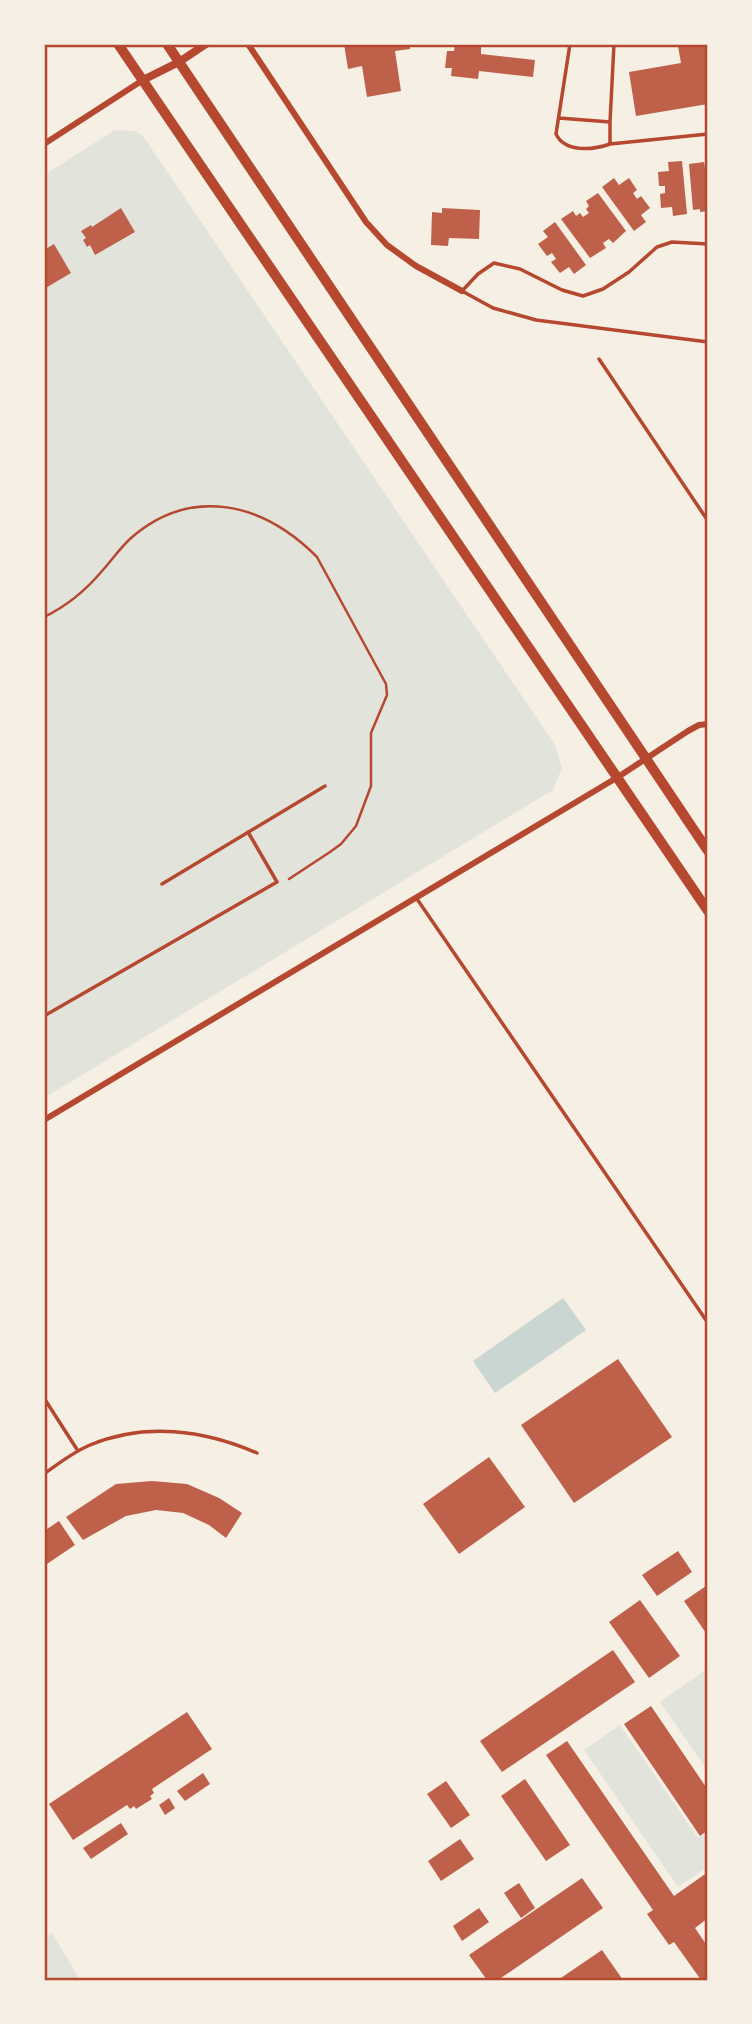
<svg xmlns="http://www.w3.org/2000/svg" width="752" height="2024" font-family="'Times New Roman',serif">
<rect width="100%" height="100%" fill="#f6efe4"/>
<path fill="#e2e4dc" d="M 115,130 L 135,131 L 143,136 L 555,745 L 562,768 L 553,790 L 44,1098 L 44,175 Z
M 708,1668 L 708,1771 L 660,1702 Z
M 620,1725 L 698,1838 L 708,1832 L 708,1867 L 678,1887 L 584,1750 Z
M 52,1933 L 80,1980 L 44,1980 L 44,1939 Z"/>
<path fill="#c9d6d2" d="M 563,1298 L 586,1330 L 495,1393 L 473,1361 Z"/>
<path fill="#bf614a" d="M 344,44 L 410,44 L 410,49 L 395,51 L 401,91 L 367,97 L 362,66 L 348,69 Z
M 455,44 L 481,46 L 481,54 L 535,60 L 533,77 L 479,71 L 478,79 L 451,76 L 452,68 L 445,68 L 447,51 L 454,51 Z
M 694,44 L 708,44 L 708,104 L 636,116 L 629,72 L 681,63 L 678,46 Z
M 682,161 L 687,214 L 673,216 L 672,207 L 661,208 L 660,194 L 665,193 L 665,186 L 659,186 L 658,172 L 669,171 L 668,162 Z
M 704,162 L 705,168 L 708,168 L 708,211 L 700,212 L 700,209 L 693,210 L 689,164 Z
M 614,178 L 619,185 L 629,178 L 637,190 L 633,193 L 637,199 L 641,196 L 650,208 L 641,215 L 646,222 L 634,231 L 602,187 Z
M 598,193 L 626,231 L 613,243 L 609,239 L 603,243 L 606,248 L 590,258 L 561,219 L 573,211 L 576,216 L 580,213 L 583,217 L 589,213 L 586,209 L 589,206 L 586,201 Z
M 121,208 L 135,232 L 95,255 L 90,245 L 87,247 L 83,240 L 86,238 L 81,231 L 91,225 L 92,227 Z
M 442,208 L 480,210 L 479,239 L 449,238 L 448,246 L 431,245 L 432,212 L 442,213 Z
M 555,222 L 586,265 L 574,274 L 569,267 L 560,273 L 551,262 L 556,259 L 552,253 L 547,256 L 538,244 L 548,237 L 543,231 Z
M 54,244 L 71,273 L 44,289 L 44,250 Z
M 618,1359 L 672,1437 L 574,1503 L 521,1425 Z
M 489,1457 L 525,1507 L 459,1554 L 423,1504 Z
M 152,1481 L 187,1484 L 219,1498 L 242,1513 L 226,1538 L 209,1525 L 183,1513 L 156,1510 L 126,1516 L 83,1540 L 66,1517 L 116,1484 Z
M 59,1521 L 75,1545 L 44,1566 L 44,1531 Z
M 678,1551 L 692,1572 L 657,1596 L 642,1575 Z
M 706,1586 L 708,1589 L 708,1636 L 684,1601 Z
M 640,1600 L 680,1656 L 649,1678 L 609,1622 Z
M 613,1650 L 635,1682 L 502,1772 L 480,1741 Z
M 651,1706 L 708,1790 L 708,1830 L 700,1836 L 624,1724 Z
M 187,1712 L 212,1749 L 152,1789 L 154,1793 L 150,1796 L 152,1799 L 136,1809 L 134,1806 L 130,1809 L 127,1805 L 73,1840 L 49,1804 Z
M 567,1741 L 674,1896 L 708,1872 L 708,1918 L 695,1928 L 708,1947 L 708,1980 L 701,1980 L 674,1942 L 669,1945 L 647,1914 L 653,1910 L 546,1755 Z
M 203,1773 L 210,1784 L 185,1801 L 177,1791 Z
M 525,1779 L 570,1845 L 546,1861 L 501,1796 Z
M 446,1781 L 470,1815 L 451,1828 L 427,1794 Z
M 169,1798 L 175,1808 L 165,1815 L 159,1805 Z
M 121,1823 L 128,1834 L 91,1859 L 83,1848 Z
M 460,1839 L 474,1859 L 441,1881 L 428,1861 Z
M 582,1878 L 603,1908 L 498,1980 L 487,1980 L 469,1955 Z
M 519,1883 L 535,1908 L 521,1918 L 504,1893 Z
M 479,1908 L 489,1922 L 462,1941 L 453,1926 Z
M 602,1950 L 623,1980 L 558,1980 Z"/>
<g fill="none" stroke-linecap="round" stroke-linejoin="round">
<path stroke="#b5482f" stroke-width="2.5" d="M 44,617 C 67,606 86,590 102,571 C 112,560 120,548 131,538 C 192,485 263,503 317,557 L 386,684 L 387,695 L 371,733 L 371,786 L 356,826 L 341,844 L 330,852 L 289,879"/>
<path stroke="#b5482f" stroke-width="3.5" d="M 570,44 L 556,134 C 565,153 593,150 610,144 L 708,134
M 559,118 L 610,122 L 610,144
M 610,122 L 614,44
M 708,244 L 672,242 L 657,247 L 629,272 L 603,289 L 583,296 L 562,290 L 520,269 L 494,263 L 478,274 L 462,291 L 493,308 L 536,320 L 708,342
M 599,359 L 708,521
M 162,884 L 325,786
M 417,899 L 708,1323
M 44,1016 L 277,882 L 248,832
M 44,1398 L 78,1451
M 44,1474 C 58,1464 73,1452 90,1445 C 145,1422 204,1430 257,1453"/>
<path stroke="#b5482f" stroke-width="6" d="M 248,44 L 366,222 L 387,245 L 416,266 L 462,291
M 44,144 L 143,80
M 44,1120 L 618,777 L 688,731 L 699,725 L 708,724"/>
<path stroke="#b5482f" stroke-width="8" d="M 143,80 L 179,62 L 206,44"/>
<path stroke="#b5482f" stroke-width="10" d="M 118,44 L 708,911
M 167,44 L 708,851"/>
</g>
<rect width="752" height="2024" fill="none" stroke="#f6efe4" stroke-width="91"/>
<rect x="46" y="46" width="660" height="1933" fill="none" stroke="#b5482f" stroke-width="2.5"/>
</svg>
